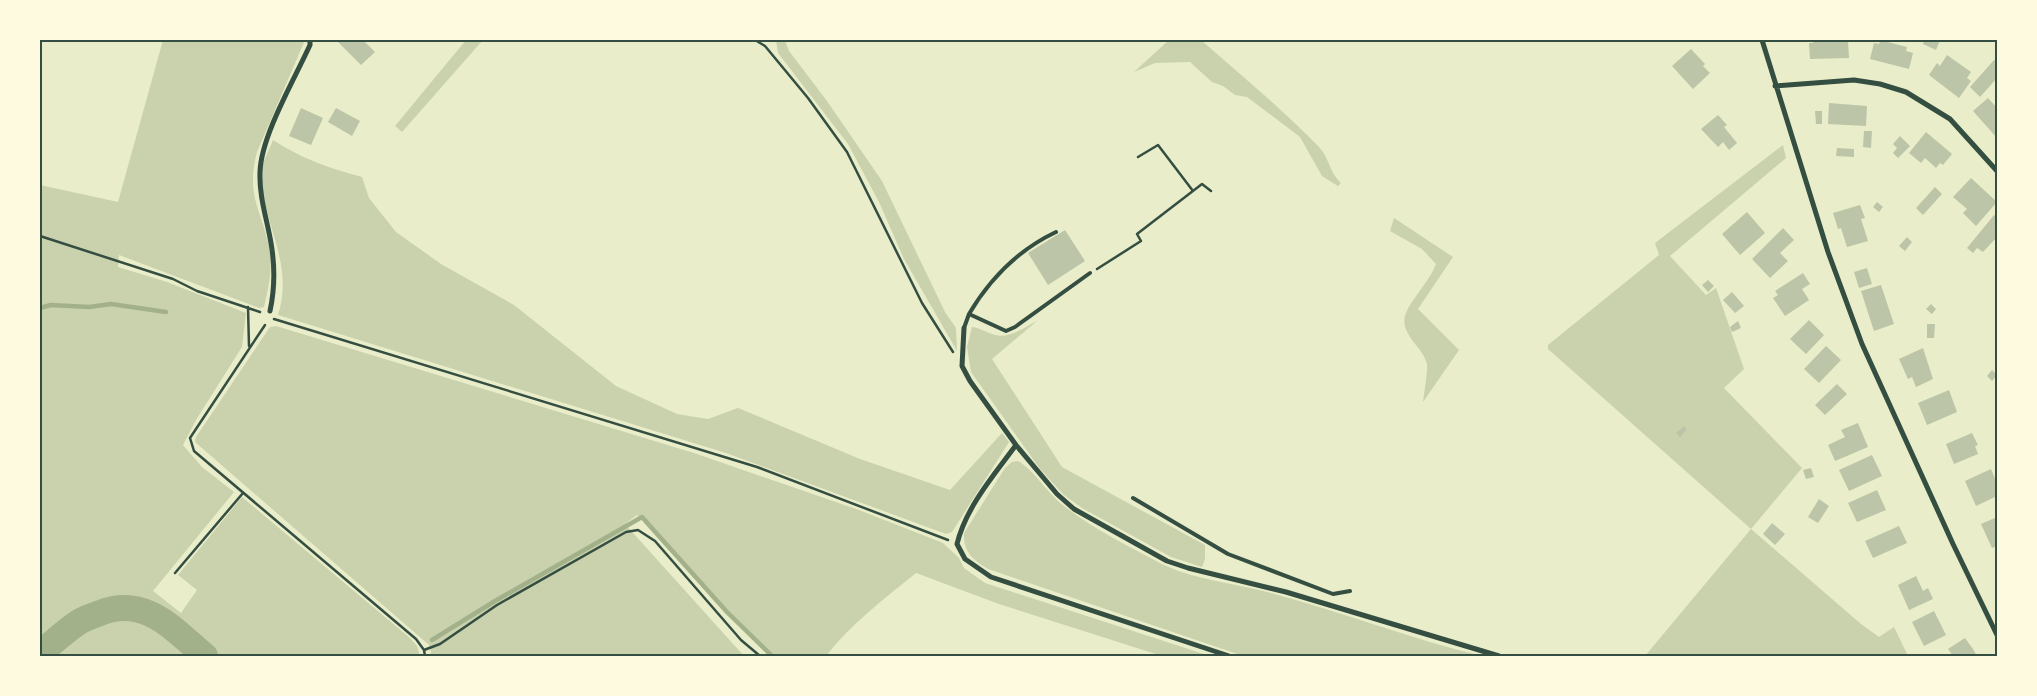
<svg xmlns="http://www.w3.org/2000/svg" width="2037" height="696" font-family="Barlow,sans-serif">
<rect width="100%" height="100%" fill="#e9edc9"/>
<path fill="#cad2ad" d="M 163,40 L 305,40 L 257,152 C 246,195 260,207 269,246 C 273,268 269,286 264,307 L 259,308 L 119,255 L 118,267 L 167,282 L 246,313 L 242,347 L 196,420 L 183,445 L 202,467 L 234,492 L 153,591 L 181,613 L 197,590 L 178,575 L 242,497 L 410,638 L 417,646 L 420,656 L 216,656 C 194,638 172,615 146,603 C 140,599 131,601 124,602 C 87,607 68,621 40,644 L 40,185 L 118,202 Z
M 466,40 L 483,40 L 402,132 L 395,126 Z
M 776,40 L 785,40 L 789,51 L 827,101 L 882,181 L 945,312 L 956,328 L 957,351 L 904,259 L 879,202 L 848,144 L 778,53 Z
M 1169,40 L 1201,40 C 1241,75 1282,109 1319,147 C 1330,159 1329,172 1341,183 L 1338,186 L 1322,176 L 1300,137 L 1247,97 L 1235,95 L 1223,86 L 1212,82 L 1190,62 L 1155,63 L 1134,72 Z
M 273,140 C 303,159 328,168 362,177 L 369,198 L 396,232 L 441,264 L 514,305 L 616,386 L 677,414 L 708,419 L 738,408 L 860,459 L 950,490 L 1002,433 L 1009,442 L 952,532 L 946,534 L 726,453 L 278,315 C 291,274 274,242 265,203 C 263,196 260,187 260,180 C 260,166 268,153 273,140 Z
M 1783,145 L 1786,158 L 1670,256 L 1706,295 L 1716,288 L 1744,369 L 1724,388 L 1802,468 L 1751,529 L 1861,624 L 1879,637 L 1894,627 L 1908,656 L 1645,656 L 1751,529 L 1548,349 L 1548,345 L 1659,255 L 1655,243 Z
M 1394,218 L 1453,257 L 1418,309 L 1459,350 L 1423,402 C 1424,394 1428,370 1427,364 C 1423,346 1398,334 1406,313 C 1412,298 1429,282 1436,264 L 1422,249 L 1390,231 Z
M 1037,321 L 992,359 L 1062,467 L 1205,545 L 1205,559 L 1202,567 L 1171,557 L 1082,508 L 1064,495 L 1040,469 L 971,372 L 967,347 L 972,327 C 981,328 987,333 995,335 C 1009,339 1025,327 1037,321 Z
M 276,326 L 694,453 L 859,510 L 943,543 L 959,558 L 964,568 L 985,583 L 1210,656 L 1162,656 L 999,604 L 916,573 C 885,598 851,624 826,656 L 769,656 L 726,614 L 637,515 L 625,524 L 744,656 L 430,656 L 431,652 L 429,645 L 195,442 L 196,437 L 270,327 Z
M 1018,461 C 1034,470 1047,493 1064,506 C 1092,528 1126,545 1158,562 C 1192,580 1235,583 1271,593 C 1342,612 1411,639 1482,656 L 1243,656 L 988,569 C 973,560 963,552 964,533 L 1005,468 L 1012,462 Z
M 131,614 L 147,618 L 196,656 L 46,656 C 79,629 87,618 131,614 Z"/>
<path fill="#a3b18a" d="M 177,622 L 216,656 L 196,656 L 172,636 Z"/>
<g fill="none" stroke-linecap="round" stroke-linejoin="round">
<path stroke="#a3b18a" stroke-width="4.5" d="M 40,308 L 51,305 L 89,307 L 111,304 L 166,312
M 432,640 L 495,601 L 642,517 L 727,612 L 772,656"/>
<path stroke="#a3b18a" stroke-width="26" d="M 40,653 C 53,643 65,631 79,622 C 85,618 93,616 100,613 C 145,595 173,629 205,656"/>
</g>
<path fill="#bcc5a7" d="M 336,40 L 363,40 L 375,52 L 361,65 Z
M 1813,40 L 1848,41 L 1849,58 L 1810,59 L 1809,43 L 1813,43 Z
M 1880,40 L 1907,47 L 1906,51 L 1913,53 L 1909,69 L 1870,59 L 1874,43 L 1879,44 Z
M 1924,40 L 1940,40 L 1936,50 L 1923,44 Z
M 1691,49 L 1705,64 L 1703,66 L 1710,73 L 1693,89 L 1672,66 Z
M 1947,55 L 1971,72 L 1967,78 L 1971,81 L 1959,98 L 1929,75 L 1937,63 L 1940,66 Z
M 1994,60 L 1997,62 L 1997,78 L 1980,97 L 1970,87 Z
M 1988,98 L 1997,108 L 1997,138 L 1973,111 Z
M 1829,103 L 1867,106 L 1866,126 L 1828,124 Z
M 301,108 L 323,118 L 311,145 L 289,136 Z
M 336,108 L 360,121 L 352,136 L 328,122 Z
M 1815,111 L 1822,111 L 1822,124 L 1816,124 Z
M 1718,115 L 1727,125 L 1724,127 L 1737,143 L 1729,150 L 1723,142 L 1718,147 L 1701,129 Z
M 1864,131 L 1872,131 L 1871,148 L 1863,147 Z
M 1926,132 L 1952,154 L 1943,165 L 1940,163 L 1936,168 L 1925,158 L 1921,163 L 1909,153 Z
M 1900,136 L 1910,146 L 1898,158 L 1893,153 L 1897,148 L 1893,144 Z
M 1837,148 L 1854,149 L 1854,157 L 1836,156 Z
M 1971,178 L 1997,202 L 1976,226 L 1963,213 L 1967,209 L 1953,197 Z
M 1935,187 L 1942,194 L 1923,215 L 1916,208 Z
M 1877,202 L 1883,207 L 1879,212 L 1873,207 Z
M 1860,205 L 1865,218 L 1861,219 L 1868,241 L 1847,247 L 1841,228 L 1838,229 L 1833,213 Z
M 1747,212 L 1765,233 L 1740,255 L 1722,234 Z
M 1994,215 L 1997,218 L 1997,237 L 1983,252 L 1977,248 L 1973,253 L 1967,248 Z
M 1783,228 L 1794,240 L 1780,253 L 1788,261 L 1770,278 L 1752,259 Z
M 1065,230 L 1085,261 L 1048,285 L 1028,253 Z
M 1907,237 L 1912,242 L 1905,251 L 1899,246 Z
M 1867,268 L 1872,284 L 1859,288 L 1854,272 Z
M 1803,273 L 1810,284 L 1802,289 L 1809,300 L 1785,316 L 1773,298 L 1778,295 L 1775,291 Z
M 1708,280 L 1714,286 L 1708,292 L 1702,285 Z
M 1881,285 L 1894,324 L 1874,331 L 1861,291 Z
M 1732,292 L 1744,306 L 1735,313 L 1723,300 Z
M 1931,304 L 1936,309 L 1932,314 L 1926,309 Z
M 1809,320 L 1824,335 L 1806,354 L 1790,339 Z
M 1738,321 L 1741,328 L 1732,332 L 1730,327 Z
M 1927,324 L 1935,324 L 1934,338 L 1927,338 Z
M 1826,346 L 1841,360 L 1819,383 L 1804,369 Z
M 1923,348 L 1933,379 L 1916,387 L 1912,377 L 1908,379 L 1899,359 Z
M 1992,370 L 1997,375 L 1992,381 L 1987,376 Z
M 1837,384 L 1847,394 L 1825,415 L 1815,405 Z
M 1949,390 L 1957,412 L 1927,425 L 1918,403 Z
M 1858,423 L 1868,447 L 1835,461 L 1828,445 L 1845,437 L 1841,430 Z
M 1684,426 L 1687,429 L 1680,437 L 1676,433 Z
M 1972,433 L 1978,445 L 1975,446 L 1978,454 L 1954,464 L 1946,444 Z
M 1872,455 L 1882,476 L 1849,491 L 1839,470 Z
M 1811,468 L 1814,477 L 1806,479 L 1803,470 Z
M 1991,469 L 1997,483 L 1997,496 L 1976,506 L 1965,481 Z
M 1877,490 L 1886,510 L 1857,522 L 1848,503 Z
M 1819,499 L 1829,506 L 1818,523 L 1808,517 Z
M 1997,517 L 1997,546 L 1992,548 L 1981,524 Z
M 1772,523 L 1785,534 L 1775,545 L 1763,534 Z
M 1899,526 L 1907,543 L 1873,558 L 1865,541 Z
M 1916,576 L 1923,591 L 1928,588 L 1933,599 L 1909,610 L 1898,585 Z
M 1934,611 L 1946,635 L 1924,646 L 1912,622 Z
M 1965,638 L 1973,649 L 1977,656 L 1953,656 L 1948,649 Z"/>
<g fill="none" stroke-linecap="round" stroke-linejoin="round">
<path stroke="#344e41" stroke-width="2.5" d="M 755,40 L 765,46 L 808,98 L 847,152 L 922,303 L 953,352
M 1138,157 L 1158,145 L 1193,191
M 40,236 L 173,279 L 197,291 L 260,312
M 1097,269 L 1141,241 L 1137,234 L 1202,184 L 1211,191
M 248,307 L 249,346
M 274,319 L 757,467 L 948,540
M 265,325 L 190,438 L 194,451 L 416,639 L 424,650 L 425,656
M 175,573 L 243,493
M 424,650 L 440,644 L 497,605 L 626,532 L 638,530 L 655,541 L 741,640 L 760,656"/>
<path stroke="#344e41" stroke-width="4" d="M 969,314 C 991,277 1018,250 1056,232
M 964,328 L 969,314 L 1006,331 L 1015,327 L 1090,273
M 1133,498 L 1228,554 L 1333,594 L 1350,591"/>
<path stroke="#344e41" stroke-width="5" d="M 1762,40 L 1828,252 L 1862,344 L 1953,544 L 1997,635
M 1775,86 L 1854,80 L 1880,84 L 1906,92 L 1950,119 L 1997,171
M 270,311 C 275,288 275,266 271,243 C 267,219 259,197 260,172 C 261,136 294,80 310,45 L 310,40
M 964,328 L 962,366 L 970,381 L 1016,445 L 1057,494 L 1074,509 L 1167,561 L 1188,568 L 1286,592 L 1499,656
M 1016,445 C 994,475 966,507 957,544 L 965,559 L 991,577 L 1229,656"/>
</g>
<rect width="2037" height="696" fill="none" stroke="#fefae0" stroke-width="82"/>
<rect x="41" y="41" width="1955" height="614" fill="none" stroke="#344e41" stroke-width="2"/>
</svg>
